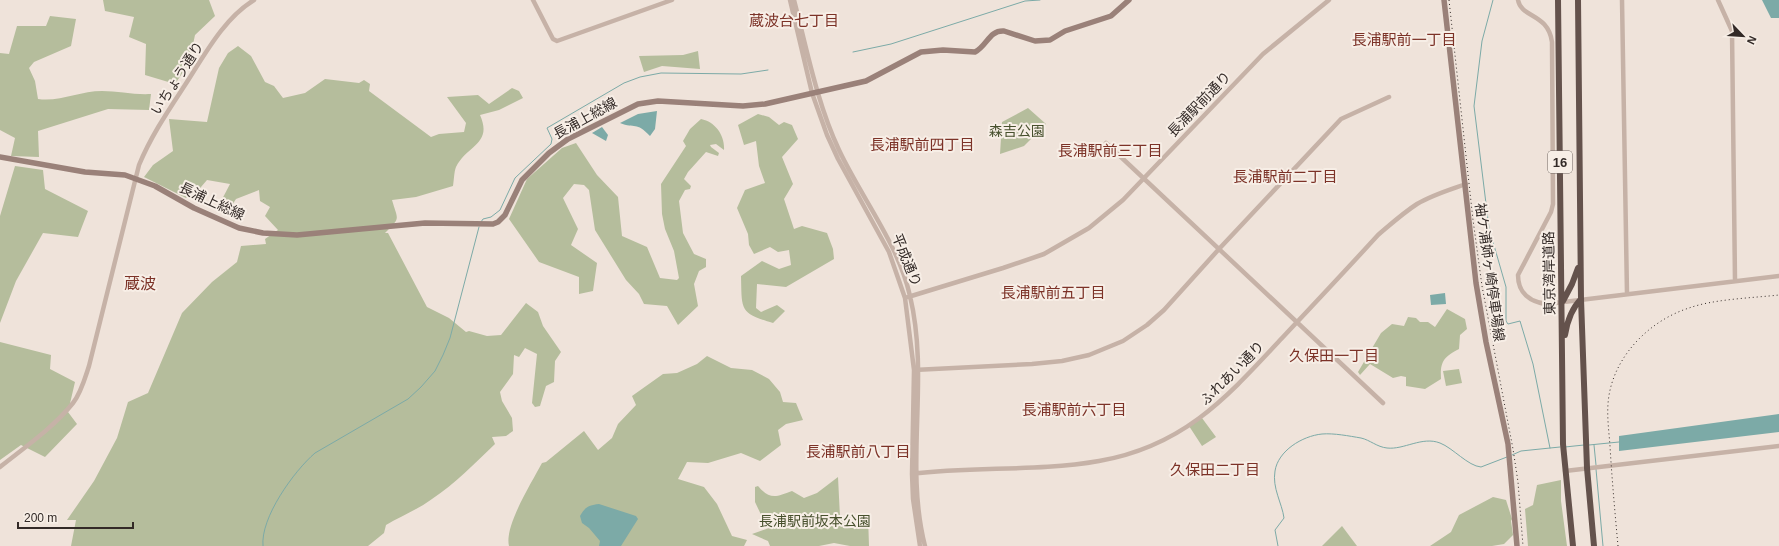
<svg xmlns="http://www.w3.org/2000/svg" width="1779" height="546" font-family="Arial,'Noto Sans JP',sans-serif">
<rect width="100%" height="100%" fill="#efe3da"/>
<path fill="#b5bd9c" d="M 103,0 L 209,0 L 215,16 L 195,35 L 189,63 L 175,84 L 145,75 L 146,44 L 129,37 L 134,17 L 105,11 Z
M 50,16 L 76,19 L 71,46 L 34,62 L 29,68 L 35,81 L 38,99 C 60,102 80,91 102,91 C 118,91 134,95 151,94 L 149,110 L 108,109 L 38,131 L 39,157 L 11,156 L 15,138 L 0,130 L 0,53 L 9,54 L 17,26 L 46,26 Z
M 238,46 L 251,56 L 265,82 L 274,86 L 283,98 L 305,93 L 325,79 L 359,83 L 364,80 L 370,84 L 369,91 L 431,137 L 439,134 L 464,132 L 466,123 L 447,97 L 478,95 L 489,104 L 512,88 L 519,91 L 523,98 L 499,110 L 480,115 C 493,144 467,145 456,167 C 454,172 454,180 453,186 L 416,197 L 392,200 C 398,221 401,217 385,233 L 388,233 L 427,307 L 449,318 L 466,332 L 469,331 L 487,336 L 501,335 L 526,303 L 538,312 L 543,326 L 561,352 L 555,361 L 554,382 L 546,386 L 540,406 L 535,407 L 532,403 L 537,354 L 525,348 L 519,357 L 514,355 L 513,374 L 500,392 L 502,401 L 512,418 L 513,431 L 506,436 L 492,437 L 495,444 C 475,463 455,484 432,499 C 417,510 401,516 386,525 L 384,533 L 368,546 L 71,546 L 76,520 L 67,520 L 94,481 L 117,438 L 128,402 L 148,393 L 182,313 L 212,282 L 237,262 L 241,246 L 266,244 L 265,239 L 278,230 L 265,216 L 270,207 L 260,201 L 259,190 L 236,199 L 225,216 L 218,207 L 230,184 L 207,180 L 195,194 L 186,198 L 144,177 L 153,165 L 173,151 L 169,119 L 207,122 L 219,68 L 228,53 Z
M 698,51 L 700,69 L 662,66 L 644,72 L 639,56 L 683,55 Z
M 1028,108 L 1046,124 L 1024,146 L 1000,154 L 1002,122 Z
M 758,114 L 769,117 L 779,125 L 784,122 L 792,125 L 798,139 L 782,157 L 793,184 L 784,199 L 794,229 L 802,226 L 827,233 L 833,249 L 834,259 L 786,287 L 757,284 L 756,308 L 761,312 L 777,305 L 785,311 L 773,323 C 739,313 742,310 741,276 L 762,261 L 779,269 L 791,265 L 789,250 L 778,252 L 770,247 L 754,254 L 749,245 L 748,234 L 737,208 L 745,190 L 765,183 L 759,166 L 756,141 L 744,145 L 738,125 Z
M 701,119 C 716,122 725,136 724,150 L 716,144 L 710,145 L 711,147 L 719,153 L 718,156 L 706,152 L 688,172 L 684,179 L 691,186 L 690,189 L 685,190 L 679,201 L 683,233 L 694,254 L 706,259 L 706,267 L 699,271 L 694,284 L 698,306 L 678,325 L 667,306 L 644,304 L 639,294 L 626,280 L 595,230 L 589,190 L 584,185 L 574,184 L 563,198 L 578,229 L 571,245 L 597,263 L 593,291 L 579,294 L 579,277 L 539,262 L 509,219 L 527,179 L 562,148 L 576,143 L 597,175 L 618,197 L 622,236 L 647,247 L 660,278 L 677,280 L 679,278 L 674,251 L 665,229 L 662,214 L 661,184 L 686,146 L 683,141 L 690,129 Z
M 15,166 L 43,170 L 45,189 L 88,211 L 78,237 L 43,233 L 16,281 L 0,323 L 0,216 Z
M 1447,309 L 1465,319 L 1467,329 L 1460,335 L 1459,349 C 1444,357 1440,361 1441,379 L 1425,389 L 1406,386 L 1406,377 L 1401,376 L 1393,378 L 1370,364 L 1360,375 L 1358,372 L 1381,333 L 1392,324 L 1404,326 L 1408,317 L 1416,318 L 1420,322 L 1428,322 L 1435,327 Z
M 0,342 L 51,355 L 50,369 L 75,382 L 68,412 L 77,424 L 45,457 L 21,445 L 0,460 Z
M 707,356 L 731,368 L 752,370 L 769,379 L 780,392 L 783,402 L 796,403 L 803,420 L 786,424 L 778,430 L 781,445 L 760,461 L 741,453 L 708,463 L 687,462 L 678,479 L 704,487 L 717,504 L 732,536 L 747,540 L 744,546 L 509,546 C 504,526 532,482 542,463 L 546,462 L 584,431 L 598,450 L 612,438 L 618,424 L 636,405 L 632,396 L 663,374 L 677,373 L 697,364 Z
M 1459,369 L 1462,383 L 1446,386 L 1443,371 Z
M 1202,418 L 1216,437 L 1202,446 L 1189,426 Z
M 838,477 L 840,517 L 868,516 L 869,546 L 850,546 L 834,543 L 819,546 L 770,546 L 768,541 L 752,534 L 772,527 L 764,521 L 755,502 L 755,487 L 758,486 C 770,500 776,497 792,491 L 804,498 L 817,493 Z
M 1561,480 L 1561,501 L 1567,546 L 1528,546 L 1525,509 L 1533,505 L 1537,485 Z
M 1493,497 L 1506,500 L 1512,519 L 1511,521 L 1513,535 L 1504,544 L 1492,546 L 1430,546 L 1451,532 L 1459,515 Z
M 1342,526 L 1357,546 L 1322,546 Z"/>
<path fill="#7caaa7" d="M 1762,0 L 1779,0 L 1779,18 L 1771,18 Z
M 657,111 L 655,129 L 650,136 C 636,121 635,129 620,123 L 638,114 Z
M 602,127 L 608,135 L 606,141 L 592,133 Z
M 1445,293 L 1446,304 L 1431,305 L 1430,295 Z
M 1779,414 L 1779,432 L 1619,451 L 1619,436 Z
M 599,504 L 636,516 L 638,519 L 621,546 L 599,546 L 600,541 L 589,528 L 582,523 L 580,516 C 585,507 589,505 599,504 Z"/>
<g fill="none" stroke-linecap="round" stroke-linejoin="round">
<path stroke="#7caaa7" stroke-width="1" d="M 1493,0 L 1482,41 L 1474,106 L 1489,228 L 1506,287 L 1506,321 L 1508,324 L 1520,321 L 1533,364 L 1550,448
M 853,52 L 891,44 L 1025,1 L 1040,0
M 481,222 L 483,219 L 491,217 L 500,210 L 515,178 L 551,144 L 552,139 L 547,128 L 624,83 L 640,77 L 661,73 L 741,74 L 768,70
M 1589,445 L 1619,442
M 1594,445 L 1596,465
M 1565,447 L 1584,445
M 1512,455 L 1521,451 L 1560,447
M 1596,469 L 1603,546
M 263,546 C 260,518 294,471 315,453 L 408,399 L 421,387 L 435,371 L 443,355 L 450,338 L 479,227
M 1278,546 L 1275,530 L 1284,518 C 1282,503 1272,488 1275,471 C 1278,451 1302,436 1322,434 C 1334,433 1349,436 1361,438 C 1370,440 1377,447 1387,448 C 1404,450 1422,436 1440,443 C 1453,448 1468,466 1481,467 L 1507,457"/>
<path stroke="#c6b2a7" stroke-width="4.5" d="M 533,0 L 553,39 L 557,41 L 672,0
M 790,0 L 812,93 L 827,135 L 838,159 L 889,252 L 905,298 L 914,370 L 912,474 L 913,499 L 920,546
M 794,0 C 807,50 817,103 839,150 C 862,199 898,243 910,296 C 930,379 904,464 925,546
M 1518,0 C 1521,18 1548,13 1552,42 L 1553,204 L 1551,212 L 1518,275 C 1518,293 1530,302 1547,304 L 1779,276
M 1622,0 L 1627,294
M 1718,0 L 1732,31 L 1735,281
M 1106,143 L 1383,403
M 908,297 L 1003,268 L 1044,254 L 1089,228 L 1123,200 L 1263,54 L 1329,0
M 914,370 L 1032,364 L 1062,361 L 1089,355 L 1123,341 L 1147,325 L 1164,310 L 1219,249 L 1341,119 L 1389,97
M 0,467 C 25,447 53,428 73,403 C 81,393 85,378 89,366 L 139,165 C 151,136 168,111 185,85 C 204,56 223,19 254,0
M 1565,471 L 1779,446
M 912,474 C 974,466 1037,472 1099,461 C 1185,446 1228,396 1283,337 C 1315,303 1347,269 1378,235 C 1391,224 1403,213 1417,204 C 1432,195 1449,190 1466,184"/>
<path stroke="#9a8179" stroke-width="5.5" d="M 1444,0 L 1476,283 L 1486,342 L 1508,444 L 1517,546
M 0,157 L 85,172 L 125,175 L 155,186 L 194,208 L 239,228 L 263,233 L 297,235 L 425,223 L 493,224 L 498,222 L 505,215 L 522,180 L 549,153 L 568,139 L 638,104 L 658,101 L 743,106 L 765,104 L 866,81 L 921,52 L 943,50 L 975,52 C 987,46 989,30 1004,31 L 1035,41 L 1050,40 L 1065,31 L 1111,16 L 1129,0"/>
<path stroke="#64524c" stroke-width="6" d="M 1558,0 L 1563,444 L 1573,546
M 1578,0 L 1581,299 L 1587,468 L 1594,546
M 1563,301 L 1572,284 L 1578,268
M 1565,335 C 1567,323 1572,308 1581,299"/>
<path stroke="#332a27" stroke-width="1" stroke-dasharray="1 3" stroke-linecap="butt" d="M 1449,0 L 1473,220 L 1482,286 L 1513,449 L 1518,482 L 1523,546
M 1618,546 C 1615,513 1612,480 1610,446 C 1609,432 1607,418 1608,404 C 1611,359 1648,321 1689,308 C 1714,299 1752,298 1779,295"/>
</g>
<g text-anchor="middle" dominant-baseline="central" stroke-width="4" stroke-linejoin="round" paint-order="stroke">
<rect fill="#f7eee6" stroke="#6e6560" stroke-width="1" x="1548" y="151" width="24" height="22" rx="3"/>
<g font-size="13" font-weight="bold" fill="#332a27">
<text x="1560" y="162">16</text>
</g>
<g font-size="14" fill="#332a27" stroke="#f7eee6">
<text transform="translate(177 78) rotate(-57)">いちょう通り</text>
<text transform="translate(1199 104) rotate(-46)">長浦駅前通り</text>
<text transform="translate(585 118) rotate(-29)">長浦上総線</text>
<text transform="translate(212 201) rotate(25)">長浦上総線</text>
<text transform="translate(907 260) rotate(68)">平成通り</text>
<text transform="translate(1490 272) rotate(82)">袖ケ浦姉ヶ崎停車場線</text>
<text transform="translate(1549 273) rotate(-91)">東京湾岸道路</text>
<text transform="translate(1232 373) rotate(-45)">ふれあい通り</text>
</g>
<g font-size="14" fill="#47502d" stroke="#f7eee6">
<text x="1017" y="131">森吉公園</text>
<text x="815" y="521">長浦駅前坂本公園</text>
</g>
<g font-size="15" fill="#7c3227" stroke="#f7eee6">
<text x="794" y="20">蔵波台七丁目</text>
<text x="1404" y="39">長浦駅前一丁目</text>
<text x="922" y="144">長浦駅前四丁目</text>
<text x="1110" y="150">長浦駅前三丁目</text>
<text x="1285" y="176">長浦駅前二丁目</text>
<text x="1053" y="292">長浦駅前五丁目</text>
<text x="1334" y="355">久保田一丁目</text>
<text x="1074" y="409">長浦駅前六丁目</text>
<text x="858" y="451">長浦駅前八丁目</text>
<text x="1215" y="469">久保田二丁目</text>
</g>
<g font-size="16" fill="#7c3227" stroke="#f7eee6">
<text x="140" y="283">蔵波</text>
</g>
</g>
<g transform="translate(1743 36) rotate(115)" stroke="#f7eee6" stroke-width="3" paint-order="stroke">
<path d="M0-3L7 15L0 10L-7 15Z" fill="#332a27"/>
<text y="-6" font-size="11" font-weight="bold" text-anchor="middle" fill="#332a27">N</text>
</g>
<path d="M18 522v6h115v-6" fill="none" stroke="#332a27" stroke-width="2"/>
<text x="24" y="522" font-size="12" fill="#332a27" stroke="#f7eee6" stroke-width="3" paint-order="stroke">200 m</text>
</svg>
